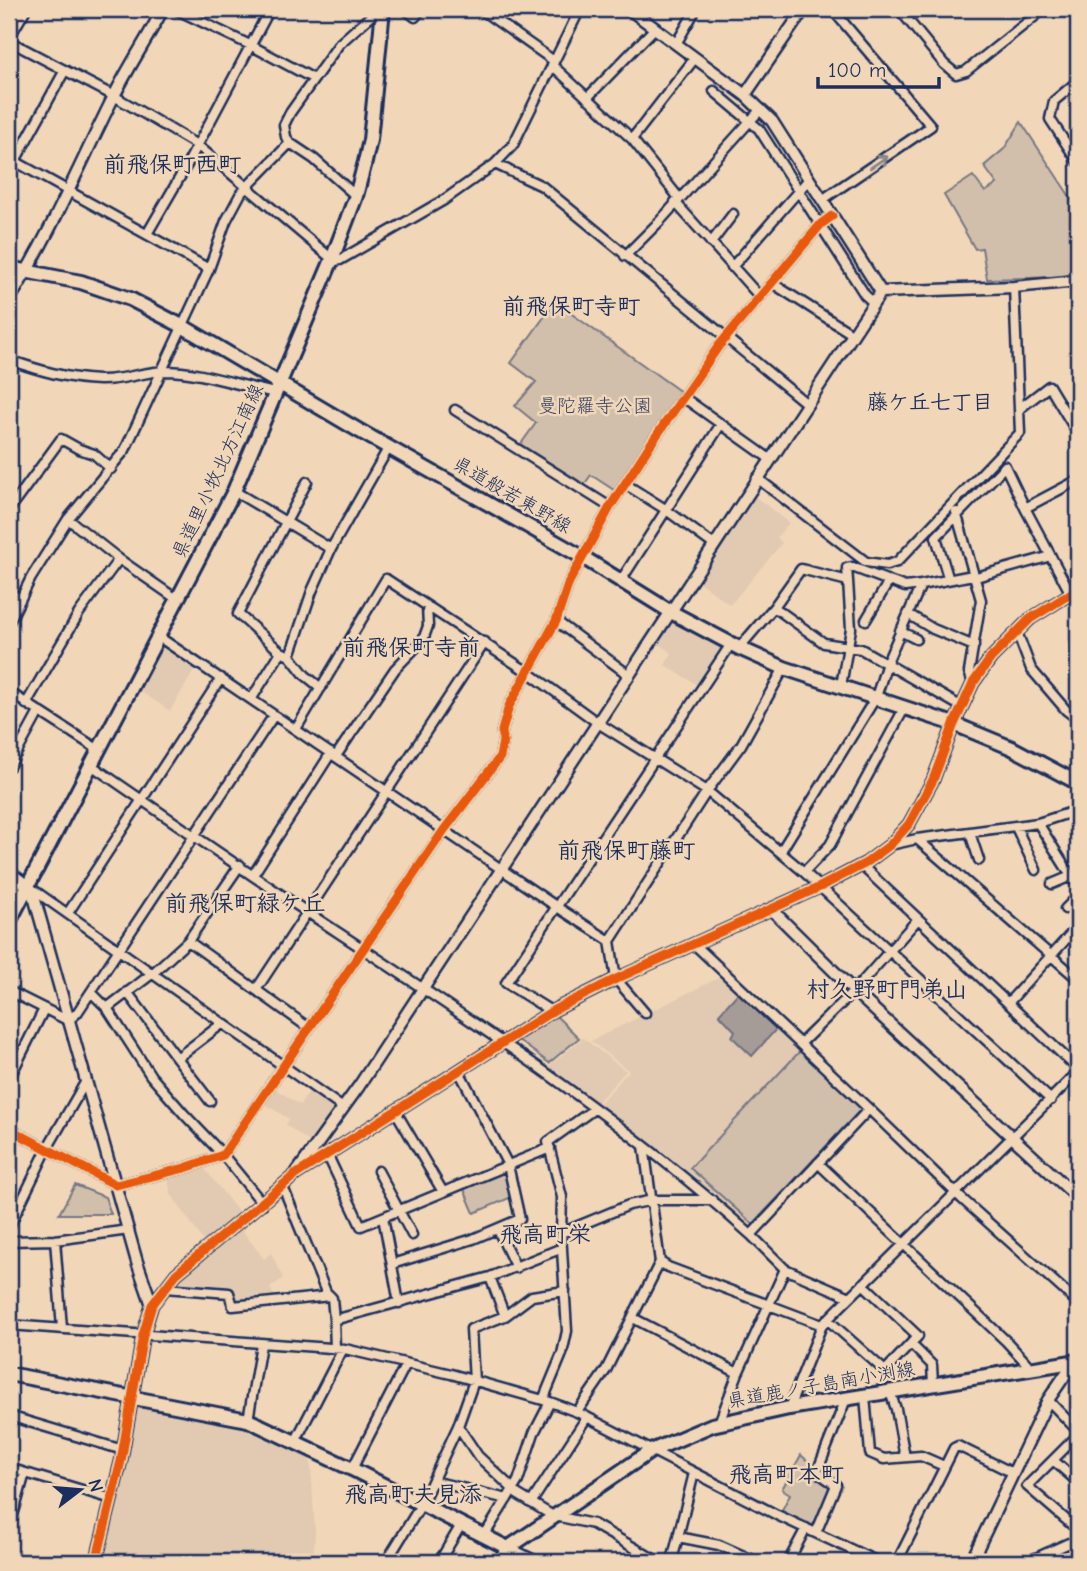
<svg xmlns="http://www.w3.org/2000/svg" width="1087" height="1571" font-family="'Comic Neue','Klee One',sans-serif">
<rect width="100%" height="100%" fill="#f1d7b8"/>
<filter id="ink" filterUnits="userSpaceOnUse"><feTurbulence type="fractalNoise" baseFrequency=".0143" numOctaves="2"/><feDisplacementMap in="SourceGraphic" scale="14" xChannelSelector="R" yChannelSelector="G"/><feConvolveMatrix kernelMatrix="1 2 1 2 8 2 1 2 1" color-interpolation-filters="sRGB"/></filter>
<g filter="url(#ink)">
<path fill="#e1cab1" d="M 753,495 L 789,523 L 777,537 L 782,543 L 730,605 L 698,581 Z
M 672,617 L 727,644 L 699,686 L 665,665 L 672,653 L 656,642 Z
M 161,641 L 197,666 L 170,711 L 134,687 Z
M 722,976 L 865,1109 L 751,1231 L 596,1107 L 629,1071 L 591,1041 Z
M 583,1038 L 626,1071 L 594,1106 L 544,1070 Z
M 272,1087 L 300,1105 L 311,1088 L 341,1108 L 314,1145 L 286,1125 L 289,1119 L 262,1102 Z
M 201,1164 L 239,1213 L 204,1242 L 171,1194 L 167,1175 Z
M 241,1229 L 264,1259 L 271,1253 L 283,1278 L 270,1288 L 276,1299 L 235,1304 L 230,1291 L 169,1286 L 182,1272 Z
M 136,1401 L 248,1423 L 310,1451 L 315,1532 L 313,1562 L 103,1562 Z"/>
<path fill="#d1bfab" stroke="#767784" stroke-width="2" d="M 1021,122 L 1078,209 L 1078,273 L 1060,277 L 987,279 L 982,248 L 975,249 L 944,195 L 973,176 L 985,192 L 997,184 L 984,166 L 1004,149 Z
M 555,302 L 681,392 L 632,463 L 617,492 L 591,475 L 581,489 L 515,452 L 536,423 L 515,406 L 536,382 L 511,363 Z
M 551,1011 L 579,1038 L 549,1063 L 513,1036 Z
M 802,1049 L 863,1107 L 753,1224 L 690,1168 Z
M 506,1169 L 512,1197 L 474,1213 L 463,1187 Z
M 75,1185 L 105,1197 L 111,1214 L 59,1214 Z
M 801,1455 L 834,1485 L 815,1531 L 780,1514 L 790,1494 L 782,1489 Z"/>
<path fill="#a59c98" stroke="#6e7081" stroke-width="2" d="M 739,992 L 778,1027 L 752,1056 L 732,1037 L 735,1031 L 719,1014 Z"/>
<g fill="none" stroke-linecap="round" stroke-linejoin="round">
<g stroke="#1b2f5e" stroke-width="13">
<path id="minor" d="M 175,9 L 250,45 L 314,79
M 405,9 L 415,17 L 421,9
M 899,9 L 944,64 L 956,74 L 966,71 L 1044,9
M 483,11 L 554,61
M 9,38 L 26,9
M 9,41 L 114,96 L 197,145 L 332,259
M 676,44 L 696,9
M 552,65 L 632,139 L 679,198
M 1078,81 L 1054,101 L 1050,119 L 1078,162
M 714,91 L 759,129 L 865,295 L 874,303
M 587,98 L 655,28
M 632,139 L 695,58
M 290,143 L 314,159 L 356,196
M 9,158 L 209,269
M 495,164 L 542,186 L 807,404
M 9,172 L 65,70
M 822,200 L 931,126 L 832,9
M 675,202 L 760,297
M 147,234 L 187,165 L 270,9
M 711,243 L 733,214
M 625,256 L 659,222 L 761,109
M 331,262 L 340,260 L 444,200 L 495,164 L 513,145 L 580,9
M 732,267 L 809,179
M 772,283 L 852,334
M 9,360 C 38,370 68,379 99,380 C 121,381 142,372 164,371 C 202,371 239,386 276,393
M 683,397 L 770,459
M 1019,409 L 1049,386 L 1078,434
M 455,410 L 610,507
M 757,478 L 866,562 L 887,565 L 897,562 L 1020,433 L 1014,287
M 1078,480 L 1025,508 L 1078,607
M 625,484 L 665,509 L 714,545
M 234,491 L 331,549 L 312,591 L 290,656 L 281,652 L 252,698
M 9,510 L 61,439 L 79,449 L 94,454 L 111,469
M 956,512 L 981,600 L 969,672 L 973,683
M 68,519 L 119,559 L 178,600
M 331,549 L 389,447
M 948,577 L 936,537 L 1005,466 L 1025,508
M 976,577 L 1051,556
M 848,581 L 847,568 L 852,567 L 905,587 L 921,585
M 620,582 L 721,424
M 9,592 L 20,599
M 774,607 L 824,643 L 861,649 L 962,707
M 908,614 L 933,629 L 974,646
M 866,620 L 889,581
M 556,621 L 629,675
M 9,622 L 31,578 L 68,519 L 125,450 L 209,269 L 226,221 L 241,193 L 290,143 L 286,137 L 284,125 L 290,113 L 339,44 L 374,13 L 383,14
M 900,631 L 916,639
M 1017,632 L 1031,669 L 1066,710 L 1078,719
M 159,637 L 560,909 L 610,941
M 739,648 L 774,607 L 801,569 L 848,581 L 851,629 L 841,686
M 281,652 L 238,614 L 307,482
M 290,656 L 305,675 L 321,688
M 9,692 L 99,750
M 26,704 L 79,613 L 119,559
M 296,729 L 386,579 L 528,672 L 598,723 L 707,791 L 804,872 L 1051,1100
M 336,756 L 395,669 L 423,640 L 428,626 L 427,606
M 91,765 C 164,815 237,866 310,914 C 462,1014 616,1113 751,1235 L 869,1109
M 9,767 L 39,712
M 1038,823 L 1078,887
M 1016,827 L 1036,870
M 970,833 L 979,860
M 917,839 L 1078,979
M 890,845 L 917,839 L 1038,823 L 1078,810
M 781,851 L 876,697 L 888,660 L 921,585 L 973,575
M 861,865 L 1078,1069
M 804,872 L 830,845 L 905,707
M 253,875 L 331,753
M 1052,884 L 1071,876
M 28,886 L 343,1108
M 1065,909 L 1078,896
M 68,913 L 221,678
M 188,941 L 309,1028
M 694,944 L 869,1109 L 961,1198 L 1078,1303
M 256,990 L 485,642
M 9,991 L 65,1019 L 70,1019 L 77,1013 L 274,715
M 91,992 L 107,1008 L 151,1076 L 184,1114 L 223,1155 L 263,1204
M 127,992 L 177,1058 L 223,1023
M 1008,1003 L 1078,926
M 107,1008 L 153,973 L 188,941 L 240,865
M 551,1011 L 506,983 L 731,644
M 645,1013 L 616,979 L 610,941 L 707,791 L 741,745 L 784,668
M 800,1044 L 854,991 L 918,919
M 177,1058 L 210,1101
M 9,1079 L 44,1009
M 396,1112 L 443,1192
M 9,1129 L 116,1185 L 185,1168 L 223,1155 L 444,830 L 500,757 L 503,741 L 502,731 L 509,706 L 556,621 L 569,582 L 610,507 L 650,445 L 718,347 L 821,224 L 832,216
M 328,1156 L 361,1226 L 550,1148
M 818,1163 L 1006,1341 L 1031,1368
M 378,1171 L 412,1235
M 283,1187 L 326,1292 L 332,1298 L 334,1320
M 383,1217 L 399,1303
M 9,1227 L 48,1147 L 86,1081
M 498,1230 L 516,1268
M 561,1233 L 629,1205 L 653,1200 L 712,1200
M 751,1235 L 785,1269 L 850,1297
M 55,1240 L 62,1328
M 9,1241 L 55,1240 L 129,1230
M 660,1262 L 668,1267 L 822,1325
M 392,1264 L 473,1239 L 520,1219 L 508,1165 L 459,1071
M 490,1277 L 505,1316
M 165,1288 L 229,1293 L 233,1306 L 330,1296
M 633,1318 L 738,1373
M 827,1319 L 885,1371 L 918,1336 L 863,1284
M 9,1325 L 345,1349 L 451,1374 L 550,1402 L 577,1412 L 777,1515 L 878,1562
M 911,1344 L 932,1365 L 933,1384
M 335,1348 L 334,1320 L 490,1277 L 562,1248
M 890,1392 L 896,1409 L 905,1457
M 865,1396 L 870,1453 L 884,1459 L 921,1456 L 944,1466
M 543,1400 L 562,1354 L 567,1331 L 561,1233 L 562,1197 L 548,1142 L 594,1109
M 1048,1400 L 1078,1431
M 789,1408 L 822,1325 L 1078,1072
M 577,1412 L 606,1370 L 660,1262 L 644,1146
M 9,1416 L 123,1450
M 248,1420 L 261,1344
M 719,1423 L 738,1373 L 785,1269
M 458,1426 L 478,1456 L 513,1489
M 1078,1435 L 1027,1486 L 1078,1530
M 295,1442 L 343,1349
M 1053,1460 L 1078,1482
M 9,1468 L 112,1499
M 352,1469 L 406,1364
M 433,1481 L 507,1499
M 512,1491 L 553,1516
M 531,1503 L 587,1417
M 555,1516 L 593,1524 L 657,1561
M 9,1530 L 25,1473
M 816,1533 L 836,1485 L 817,1472 L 846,1399
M 484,1536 L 518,1481 L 534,1433 L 550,1402
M 678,1537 L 719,1545 L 757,1562
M 386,1562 L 421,1505 L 458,1426 L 474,1381 L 471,1329 L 505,1316 L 532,1296 L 565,1291
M 439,1562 L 461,1525
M 656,1562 L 672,1561 L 694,1473
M 788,1562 L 806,1528
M 897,1562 L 954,1448 L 958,1446 L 1013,1473
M 1027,1562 L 1069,1543 L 1078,1552"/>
</g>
<g stroke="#1b2f5e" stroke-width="15">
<path id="tertiary" d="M 629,9 L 745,95 L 772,121 L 881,292
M 745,95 L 804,9
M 881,292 L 1014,287 L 1078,281
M 9,300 C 50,236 79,166 113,98 C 128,68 147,39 163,9
M 9,872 L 28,886 L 35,900 L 137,1262 L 152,1305
M 771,909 L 854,991 L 1078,1198
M 297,1172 L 359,1086 L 881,292
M 96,1562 L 121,1461 L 143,1335 L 152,1305 L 176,1274 L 295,1175 L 554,1010 L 616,979 L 820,887 L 866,863 L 890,845 L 909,824 L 933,780 L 954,724 L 973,683 L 991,658 L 1030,619 L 1078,589
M 498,1562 L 508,1548 L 536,1562
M 971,1562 L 1048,1400 L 1076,1359"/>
</g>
<g stroke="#1b2f5e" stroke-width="18">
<path id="secondary" d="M 9,268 L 81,282 L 130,299 L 182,326 L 358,430 L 584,558 L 671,612 L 739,648 L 784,668 L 954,724 L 1012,748 L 1078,783
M 9,922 L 234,491 L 331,262 L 356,196 L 365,162 L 370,140 L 383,9
M 9,1374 L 248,1420 L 352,1469 L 508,1548 L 651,1451 L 712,1425 L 789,1408 L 1078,1361"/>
</g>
<use href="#minor" stroke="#f1d7b8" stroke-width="8"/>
<use href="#tertiary" stroke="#f1d7b8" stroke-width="10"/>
<use href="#secondary" stroke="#f1d7b8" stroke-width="12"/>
<g stroke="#f1d7b8" stroke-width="13">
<path id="cycleway" d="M 9,1129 L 116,1185 L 185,1168 L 223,1155 L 444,830 L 500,757 L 503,741 L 502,731 L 509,706 L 556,621 L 569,582 L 610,507 L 650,445 L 718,347 L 821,224 L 832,216
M 96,1562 L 121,1461 L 143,1335 L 152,1305 L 176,1274 L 295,1175 L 554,1010 L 616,979 L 820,887 L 866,863 L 890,845 L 909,824 L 933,780 L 954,724 L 973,683 L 991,658 L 1030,619 L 1078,589"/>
</g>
<use href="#cycleway" stroke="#e8590c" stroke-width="9"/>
</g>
<defs><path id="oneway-shaft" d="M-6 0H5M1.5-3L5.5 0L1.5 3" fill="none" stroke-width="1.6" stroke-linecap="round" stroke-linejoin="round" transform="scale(1.75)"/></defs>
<use stroke="#86838b" href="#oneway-shaft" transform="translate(879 162) rotate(-34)"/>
</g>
<g text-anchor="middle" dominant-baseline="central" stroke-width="5" stroke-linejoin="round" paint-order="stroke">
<g font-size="19" fill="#36456a" stroke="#f1d7b8">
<text x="595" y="406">曼陀羅寺公園</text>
</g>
<g font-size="19" fill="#1b2f5e" stroke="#f1d7b8">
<text transform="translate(218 471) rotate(-65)">県道里小牧北方江南線</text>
<text transform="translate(512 495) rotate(30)">県道般若東野線</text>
<text transform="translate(821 1385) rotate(-10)">県道鹿ノ子島南小渕線</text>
</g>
<g font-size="21" font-weight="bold" fill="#1b2f5e" stroke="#f1d7b8">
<text x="930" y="402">藤ケ丘七丁目</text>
</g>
<g font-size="23" font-weight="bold" fill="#1b2f5e" stroke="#f1d7b8">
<text x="172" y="164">前飛保町西町</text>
<text x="571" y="306">前飛保町寺町</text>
<text x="411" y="647">前飛保町寺前</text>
<text x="626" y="850">前飛保町藤町</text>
<text x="245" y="903">前飛保町緑ケ丘</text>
<text x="887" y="989">村久野町門弟山</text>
<text x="545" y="1234">飛高町栄</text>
<text x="786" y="1474">飛高町本町</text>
<text x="413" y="1494">飛高町夫見添</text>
</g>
</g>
<rect width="1087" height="1571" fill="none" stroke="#f1d7b8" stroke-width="35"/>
<rect x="18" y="18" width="1052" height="1536" fill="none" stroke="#1b2f5e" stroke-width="2.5" filter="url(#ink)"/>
<g transform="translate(80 1490) rotate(74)" stroke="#f1d7b8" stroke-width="5" paint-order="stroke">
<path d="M0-5L12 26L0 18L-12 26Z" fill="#1b2f5e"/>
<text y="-10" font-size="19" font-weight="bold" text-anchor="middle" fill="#1b2f5e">N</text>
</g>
<path d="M818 77v10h121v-10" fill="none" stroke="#1b2f5e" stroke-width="3.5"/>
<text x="828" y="77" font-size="21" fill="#1b2f5e" stroke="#f1d7b8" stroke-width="5" paint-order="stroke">100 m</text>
</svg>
